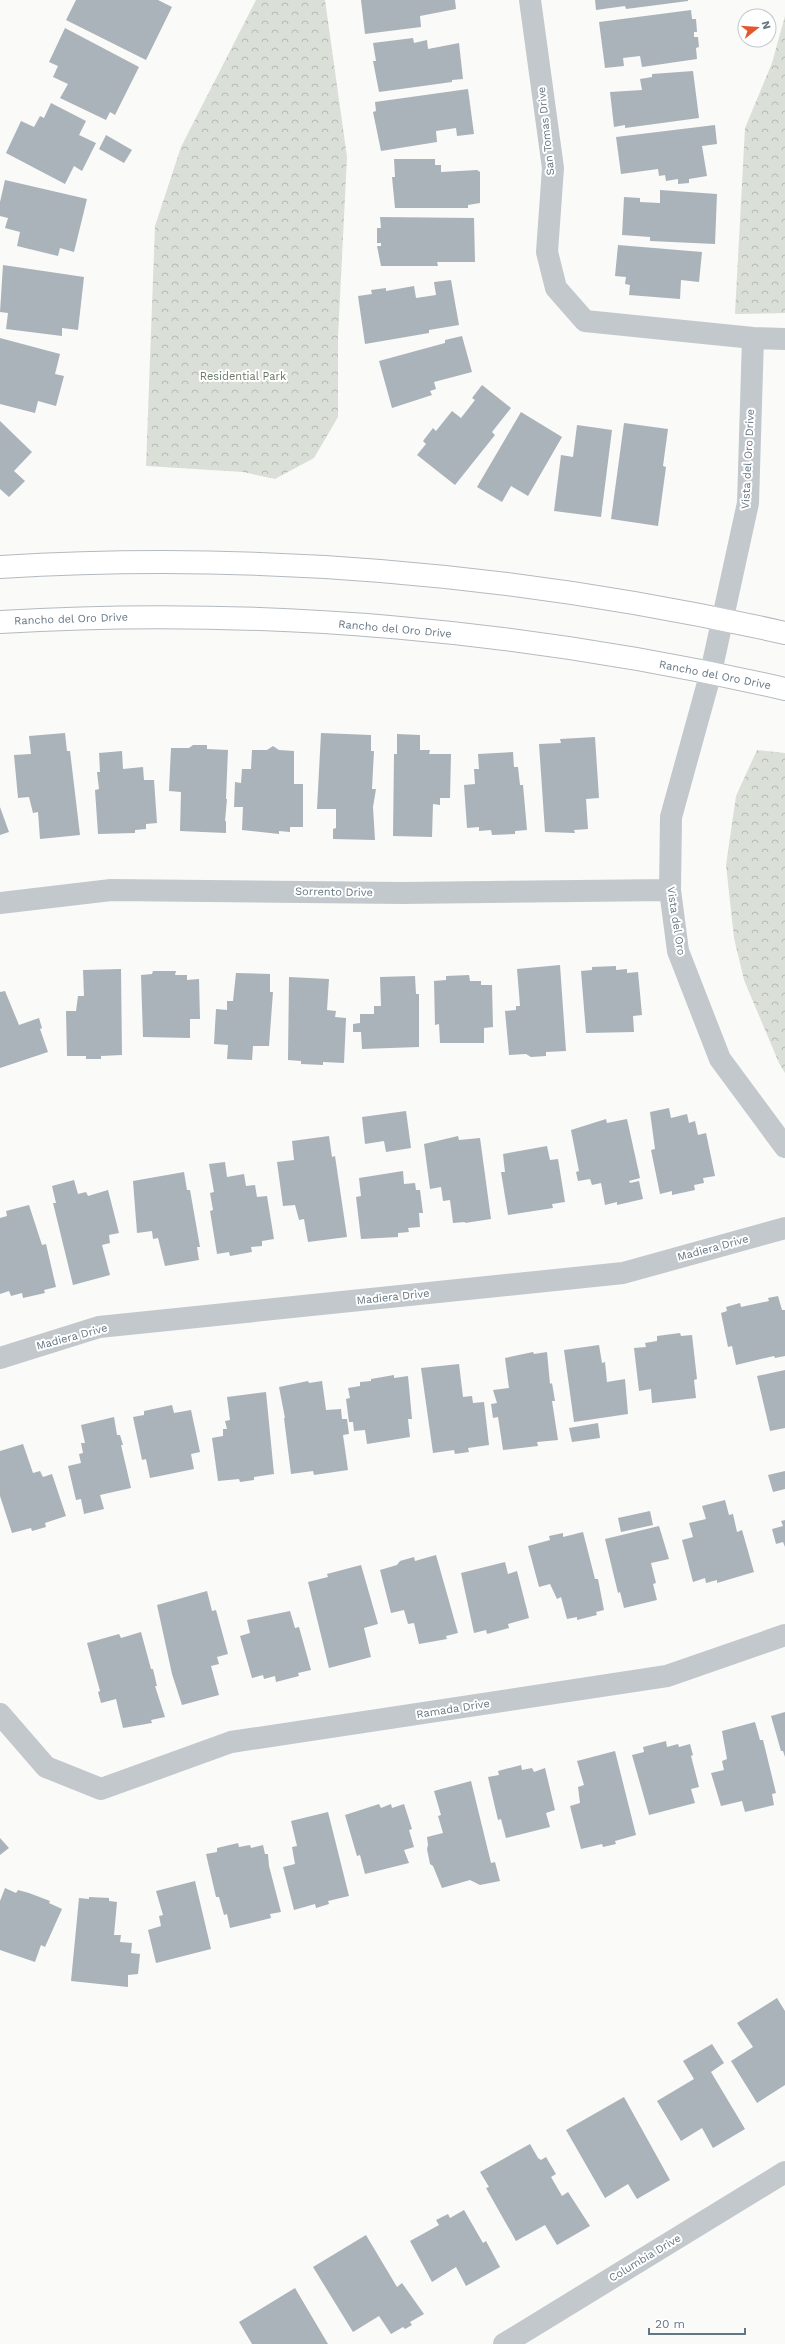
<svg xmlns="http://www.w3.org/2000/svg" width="785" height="2344" font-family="'Work Sans',sans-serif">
<defs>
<pattern id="park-crowns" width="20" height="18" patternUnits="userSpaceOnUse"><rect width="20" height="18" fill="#dadfd7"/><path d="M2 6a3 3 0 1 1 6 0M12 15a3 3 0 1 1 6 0" fill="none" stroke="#b4b9b4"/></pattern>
</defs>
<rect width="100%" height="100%" fill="#fafaf8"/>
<path fill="url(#park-crowns)" d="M 256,0 L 325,0 L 347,157 L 338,337 L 338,417 L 314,458 L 275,479 L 243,472 L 146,466 L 155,226 L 181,147 Z
M 785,16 L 785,313 L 735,314 L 745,128 L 772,63 Z
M 757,750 L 785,753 L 785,1073 L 779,1063 L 744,980 L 734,938 L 726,865 L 736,796 Z"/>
<path fill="#aab3b9" d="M 76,0 L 158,0 L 172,7 L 146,60 L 66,20 Z
M 361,0 L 455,0 L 456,9 L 420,16 L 421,27 L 365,34 Z
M 595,0 L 688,0 L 688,1 L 626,9 L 625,6 L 596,10 Z
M 691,10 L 692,19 L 696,19 L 697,32 L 694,32 L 694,37 L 698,37 L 699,47 L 696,48 L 697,59 L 642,67 L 640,56 L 623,58 L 624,66 L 605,68 L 599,22 Z
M 65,28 L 139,67 L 115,115 L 110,112 L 106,120 L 60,98 L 68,84 L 53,77 L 58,66 L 49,62 Z
M 413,38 L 414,43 L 427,40 L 428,49 L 459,43 L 463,79 L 452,80 L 452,82 L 379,92 L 373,61 L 376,61 L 373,43 Z
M 693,71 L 699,118 L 625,128 L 625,125 L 614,127 L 610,92 L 642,90 L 640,79 L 652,77 L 652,74 Z
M 468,89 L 474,134 L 457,136 L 456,128 L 436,131 L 437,142 L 381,151 L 373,112 L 376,111 L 375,102 Z
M 51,103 L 86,121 L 79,135 L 96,143 L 82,171 L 74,166 L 65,184 L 6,153 L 21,121 L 34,127 L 40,116 L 44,118 Z
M 715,125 L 717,144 L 702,146 L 707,176 L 689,179 L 689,183 L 678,184 L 678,179 L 666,181 L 665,175 L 659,176 L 658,169 L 621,174 L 616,137 Z
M 106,135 L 132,150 L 124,163 L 99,149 Z
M 394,159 L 435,159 L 435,165 L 441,165 L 441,172 L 477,170 L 480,172 L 480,203 L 468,205 L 468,208 L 395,208 L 392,177 L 395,177 Z
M 5,180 L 87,199 L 74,252 L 60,248 L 58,256 L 17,246 L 20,232 L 5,228 L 8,218 L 0,216 L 0,202 Z
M 660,190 L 717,194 L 715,244 L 650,241 L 650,237 L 622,235 L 624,197 L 640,198 L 640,202 L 660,203 Z
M 380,217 L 474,218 L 475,262 L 437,262 L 438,266 L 381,266 L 377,246 L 381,246 L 381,243 L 377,243 L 377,228 L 381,228 Z
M 618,245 L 702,252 L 699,282 L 681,280 L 680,299 L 629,295 L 630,285 L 625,284 L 626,277 L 615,276 Z
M 3,265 L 84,277 L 78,330 L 62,328 L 62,336 L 6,329 L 8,313 L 0,312 Z
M 451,280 L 459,325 L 429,330 L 429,333 L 365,344 L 358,296 L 372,294 L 371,290 L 386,288 L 386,291 L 414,286 L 416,298 L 436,295 L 434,282 Z
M 462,336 L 472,372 L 434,382 L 436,389 L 430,391 L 432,395 L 392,408 L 379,361 L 445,343 L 445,340 Z
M 0,338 L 60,354 L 55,374 L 64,376 L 56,406 L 38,401 L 35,413 L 0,404 Z
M 482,385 L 511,408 L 492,432 L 495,435 L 455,485 L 417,455 L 426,444 L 423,441 L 433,428 L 436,431 L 452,411 L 461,418 L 475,400 L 472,398 Z
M 521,412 L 562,437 L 528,496 L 511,486 L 502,502 L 477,487 Z
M 0,421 L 32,452 L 14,471 L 25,481 L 9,497 L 0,489 Z
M 624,423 L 668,429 L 663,466 L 666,467 L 658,526 L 611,519 Z
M 577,425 L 612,430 L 601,517 L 554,511 L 561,455 L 573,457 Z
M 65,733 L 67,751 L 70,751 L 80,835 L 40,839 L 38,812 L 33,813 L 29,797 L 18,798 L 14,755 L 31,754 L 29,736 Z
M 321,733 L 371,735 L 371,751 L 374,751 L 372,789 L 376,789 L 373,807 L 375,840 L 333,839 L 333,829 L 336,828 L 336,809 L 317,809 Z
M 397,734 L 420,735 L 420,750 L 430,750 L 429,754 L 451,754 L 450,798 L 440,798 L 440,805 L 433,804 L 432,837 L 393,836 L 394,754 L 397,754 Z
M 595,737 L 599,798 L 586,799 L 588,829 L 574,830 L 575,833 L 545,832 L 539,744 L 561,743 L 560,739 Z
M 193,745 L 207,745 L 207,749 L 228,750 L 226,799 L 227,799 L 225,821 L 226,821 L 226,833 L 180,831 L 181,792 L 169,791 L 171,748 L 189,748 Z
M 273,746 L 279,750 L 294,751 L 294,784 L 303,784 L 303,827 L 290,827 L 290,832 L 279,831 L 279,834 L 242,830 L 243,807 L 234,807 L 235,782 L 241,783 L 242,769 L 251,769 L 252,750 L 267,750 Z
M 122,751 L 123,769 L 143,767 L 144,780 L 154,780 L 157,823 L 146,824 L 146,829 L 135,830 L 135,833 L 98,834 L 95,790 L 99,789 L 97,772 L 100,772 L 99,753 Z
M 513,752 L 514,767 L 518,767 L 520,785 L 523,785 L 527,830 L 515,831 L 515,834 L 492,835 L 491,830 L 479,831 L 479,827 L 467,828 L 464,785 L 475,784 L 474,769 L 479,769 L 478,754 Z
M 0,807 L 9,832 L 0,835 Z
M 560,965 L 566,1051 L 546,1052 L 546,1056 L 531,1057 L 526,1054 L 509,1055 L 505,1011 L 516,1010 L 516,1006 L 520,1006 L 517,969 Z
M 616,966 L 616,970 L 627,969 L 627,973 L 638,972 L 642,1015 L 633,1016 L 634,1032 L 586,1033 L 581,971 L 592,970 L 592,967 Z
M 121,969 L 122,1055 L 101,1056 L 101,1059 L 86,1059 L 86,1056 L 67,1056 L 66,1011 L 76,1011 L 78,996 L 84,996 L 83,970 Z
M 153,971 L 176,971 L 175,975 L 187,975 L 187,980 L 199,979 L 200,1019 L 190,1019 L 190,1038 L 143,1037 L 141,975 L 152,974 Z
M 236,973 L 270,974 L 270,992 L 273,992 L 269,1046 L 253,1046 L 252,1060 L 227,1059 L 228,1045 L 214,1044 L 216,1009 L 227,1010 L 227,1001 L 233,1001 Z
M 469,975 L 470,981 L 481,981 L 481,985 L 492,985 L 493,1027 L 484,1028 L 484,1043 L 440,1043 L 439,1024 L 435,1025 L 434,981 L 446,980 L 446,976 Z
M 415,976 L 416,994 L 419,994 L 419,1047 L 362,1049 L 361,1032 L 353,1032 L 353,1024 L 360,1023 L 360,1014 L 374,1014 L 374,1006 L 381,1006 L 380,977 Z
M 289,977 L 329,979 L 327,1010 L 336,1011 L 335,1017 L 346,1018 L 344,1063 L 323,1062 L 323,1065 L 301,1064 L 301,1061 L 288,1060 Z
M 5,991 L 19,1025 L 39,1018 L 42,1028 L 40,1029 L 48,1052 L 0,1068 L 0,992 Z
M 669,1108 L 671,1118 L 687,1114 L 689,1123 L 695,1121 L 698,1135 L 706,1133 L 715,1176 L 703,1178 L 704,1183 L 694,1185 L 695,1190 L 672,1195 L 672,1191 L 660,1194 L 651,1150 L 655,1149 L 650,1112 Z
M 406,1111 L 411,1148 L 386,1152 L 384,1141 L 365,1144 L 362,1117 Z
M 606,1119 L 607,1123 L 627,1119 L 640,1178 L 629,1181 L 630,1183 L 639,1181 L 643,1199 L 617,1205 L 617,1202 L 605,1205 L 601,1183 L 592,1185 L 590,1179 L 578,1181 L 576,1172 L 579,1171 L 571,1130 Z
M 329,1136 L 332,1157 L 335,1156 L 347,1237 L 308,1242 L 304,1219 L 299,1220 L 295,1205 L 283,1206 L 277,1162 L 294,1160 L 292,1141 Z
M 458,1136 L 459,1140 L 480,1138 L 491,1219 L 465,1223 L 465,1222 L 453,1223 L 450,1200 L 443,1201 L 441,1187 L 430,1189 L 424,1144 Z
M 547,1146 L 550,1160 L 558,1159 L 565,1202 L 552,1204 L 553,1208 L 508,1215 L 501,1172 L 505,1172 L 503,1154 Z
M 225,1162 L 227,1177 L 244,1174 L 246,1186 L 255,1185 L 257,1197 L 267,1196 L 274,1239 L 262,1241 L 262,1246 L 251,1247 L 252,1252 L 230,1256 L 229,1252 L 217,1254 L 210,1211 L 213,1210 L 210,1193 L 214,1192 L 209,1164 Z
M 403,1171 L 404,1184 L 415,1183 L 416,1190 L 420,1190 L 423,1213 L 419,1213 L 420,1227 L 408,1228 L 409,1232 L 398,1233 L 398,1237 L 361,1239 L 356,1197 L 361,1196 L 359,1178 Z
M 184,1172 L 187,1190 L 190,1190 L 200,1247 L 197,1247 L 199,1260 L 165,1266 L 158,1238 L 153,1239 L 152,1231 L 137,1233 L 133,1181 Z
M 74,1180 L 78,1194 L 86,1192 L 88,1196 L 108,1190 L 119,1233 L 109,1235 L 110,1243 L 102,1245 L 110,1275 L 73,1285 L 53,1203 L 56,1203 L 52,1186 Z
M 29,1205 L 42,1245 L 46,1244 L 56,1287 L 44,1290 L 45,1293 L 23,1298 L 22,1293 L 11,1296 L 9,1291 L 0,1294 L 0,1218 L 7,1216 L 6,1211 Z
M 778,1296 L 782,1310 L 785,1310 L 785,1356 L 775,1358 L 774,1356 L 736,1365 L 732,1346 L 728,1347 L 721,1313 L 727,1311 L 726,1307 L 740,1303 L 741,1307 L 769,1301 L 768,1298 Z
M 680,1333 L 681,1336 L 692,1335 L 697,1379 L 694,1380 L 696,1398 L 652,1403 L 651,1389 L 639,1391 L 634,1348 L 646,1347 L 645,1343 L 657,1341 L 657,1336 Z
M 599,1345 L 602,1363 L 605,1362 L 607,1382 L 625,1379 L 628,1414 L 574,1422 L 564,1350 Z
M 533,1352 L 534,1354 L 547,1352 L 550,1384 L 552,1383 L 555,1401 L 552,1401 L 558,1440 L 537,1442 L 538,1446 L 503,1450 L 498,1417 L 493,1418 L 491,1404 L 497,1403 L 493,1390 L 509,1388 L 505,1358 Z
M 459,1364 L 463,1397 L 472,1396 L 473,1403 L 484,1402 L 489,1445 L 468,1448 L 469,1452 L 455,1454 L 454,1450 L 433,1453 L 421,1368 Z
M 785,1370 L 785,1428 L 770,1431 L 757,1376 Z
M 394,1375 L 394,1378 L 408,1376 L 412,1419 L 408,1419 L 410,1437 L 367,1444 L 365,1430 L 354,1431 L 353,1422 L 349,1422 L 346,1399 L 350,1398 L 348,1388 L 360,1386 L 360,1382 L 371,1381 L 371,1379 Z
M 308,1381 L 309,1383 L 322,1381 L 326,1410 L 341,1409 L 342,1419 L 347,1419 L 349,1434 L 343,1435 L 348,1470 L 314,1475 L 313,1471 L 291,1474 L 284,1418 L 285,1418 L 279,1387 Z
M 266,1392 L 274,1474 L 254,1477 L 254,1480 L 240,1482 L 239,1479 L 218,1481 L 212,1438 L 223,1436 L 223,1429 L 227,1429 L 225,1421 L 230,1420 L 227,1397 Z
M 172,1405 L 174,1413 L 191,1410 L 200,1452 L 191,1454 L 194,1469 L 150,1478 L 146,1459 L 142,1460 L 133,1417 L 144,1415 L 144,1411 Z
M 114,1417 L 117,1435 L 120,1435 L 123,1445 L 121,1445 L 131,1488 L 100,1495 L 104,1509 L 84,1514 L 81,1499 L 76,1500 L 68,1466 L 81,1463 L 79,1454 L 83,1453 L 81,1443 L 85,1443 L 81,1425 Z
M 598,1423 L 600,1438 L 572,1442 L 569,1428 Z
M 23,1444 L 33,1473 L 40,1471 L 43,1477 L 52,1474 L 66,1516 L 45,1523 L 46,1527 L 32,1531 L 31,1528 L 12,1533 L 0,1496 L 0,1451 Z
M 785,1471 L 785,1489 L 773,1492 L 768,1475 Z
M 725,1500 L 729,1515 L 733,1514 L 737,1532 L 742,1530 L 754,1572 L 717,1583 L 717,1580 L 706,1583 L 705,1578 L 693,1582 L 682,1540 L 693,1537 L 689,1523 L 706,1519 L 702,1506 Z
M 650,1511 L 653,1525 L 621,1532 L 618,1518 Z
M 785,1520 L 785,1547 L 783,1542 L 776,1544 L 772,1529 L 783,1526 L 781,1521 Z
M 659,1526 L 669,1559 L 651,1563 L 656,1583 L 653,1584 L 657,1600 L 624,1608 L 620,1592 L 618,1593 L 605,1539 Z
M 583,1532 L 595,1579 L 598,1579 L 604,1610 L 596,1612 L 597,1615 L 577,1620 L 577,1617 L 567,1619 L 561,1597 L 557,1599 L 550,1584 L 539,1587 L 528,1546 L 550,1540 L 549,1536 L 563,1533 L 563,1537 Z
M 436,1555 L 458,1633 L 446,1636 L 447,1639 L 419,1644 L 414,1623 L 408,1624 L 404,1610 L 391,1613 L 380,1570 L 397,1565 L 400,1561 L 414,1557 L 415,1561 Z
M 505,1562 L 508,1574 L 517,1571 L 529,1618 L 508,1624 L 509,1628 L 487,1634 L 486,1630 L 474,1633 L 461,1573 Z
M 361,1565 L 378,1624 L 364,1628 L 371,1657 L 329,1668 L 308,1582 L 328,1577 L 327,1574 Z
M 207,1591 L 212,1611 L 216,1610 L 228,1654 L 217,1657 L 219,1664 L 211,1666 L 219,1695 L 182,1705 L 172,1674 L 157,1605 Z
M 290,1611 L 295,1628 L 299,1627 L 311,1670 L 298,1673 L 299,1676 L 276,1682 L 275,1676 L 264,1679 L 263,1675 L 252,1678 L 240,1636 L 250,1633 L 247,1620 Z
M 141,1632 L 151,1669 L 153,1669 L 157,1686 L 155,1686 L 165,1717 L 151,1720 L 152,1723 L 123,1728 L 116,1699 L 101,1703 L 98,1692 L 100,1691 L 87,1643 L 119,1634 L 121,1638 Z
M 785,1712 L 785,1757 L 783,1751 L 781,1751 L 771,1716 Z
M 755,1722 L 760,1740 L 763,1740 L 765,1748 L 776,1793 L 772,1794 L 774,1805 L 745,1812 L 742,1801 L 721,1806 L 711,1773 L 724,1770 L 722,1761 L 727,1759 L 722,1731 Z
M 666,1741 L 667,1747 L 678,1744 L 679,1747 L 690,1744 L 693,1755 L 691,1756 L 699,1787 L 691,1789 L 695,1803 L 649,1815 L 632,1755 L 644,1752 L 643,1747 Z
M 615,1751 L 636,1835 L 615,1841 L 616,1844 L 603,1847 L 602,1844 L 581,1849 L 570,1806 L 580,1803 L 578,1787 L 584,1785 L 577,1761 Z
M 521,1765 L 522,1770 L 532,1768 L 534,1772 L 545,1768 L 555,1810 L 546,1813 L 550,1827 L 506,1838 L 501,1819 L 498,1820 L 488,1777 L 499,1775 L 498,1771 Z
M 471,1781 L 491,1863 L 495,1862 L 500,1881 L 480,1885 L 470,1880 L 442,1888 L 433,1866 L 430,1864 L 427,1849 L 428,1845 L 427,1837 L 443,1833 L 438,1816 L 441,1815 L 434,1791 Z
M 379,1804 L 381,1808 L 391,1804 L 392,1808 L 404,1804 L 412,1829 L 409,1830 L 414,1847 L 404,1850 L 409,1863 L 365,1874 L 360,1855 L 357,1856 L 345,1815 Z
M 328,1812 L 349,1896 L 328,1901 L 329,1904 L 316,1908 L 315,1904 L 294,1910 L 283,1867 L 295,1864 L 292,1847 L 297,1846 L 291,1821 Z
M 0,1838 L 9,1848 L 0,1855 Z
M 238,1843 L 239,1847 L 250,1845 L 251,1848 L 263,1845 L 265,1854 L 268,1854 L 269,1866 L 281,1912 L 270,1914 L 271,1918 L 230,1928 L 227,1914 L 224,1915 L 219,1897 L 216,1897 L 206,1854 L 217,1852 L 217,1848 Z
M 195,1881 L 211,1949 L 156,1963 L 148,1930 L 161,1926 L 159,1916 L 163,1915 L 156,1891 Z
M 5,1888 L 16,1893 L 18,1890 L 29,1893 L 50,1901 L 49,1903 L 62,1909 L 45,1947 L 41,1945 L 35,1962 L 0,1950 L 0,1901 Z
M 89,1897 L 109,1898 L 109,1901 L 117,1902 L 114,1935 L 121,1935 L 120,1942 L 132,1943 L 131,1953 L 140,1954 L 138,1974 L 128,1975 L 128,1987 L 71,1981 L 79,1898 L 89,1899 Z
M 777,1998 L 785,2011 L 785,2085 L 757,2103 L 731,2061 L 753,2047 L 737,2023 Z
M 712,2044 L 724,2063 L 711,2072 L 745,2129 L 713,2148 L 702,2128 L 681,2141 L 657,2101 L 694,2079 L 683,2061 Z
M 624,2097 L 670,2180 L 637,2199 L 628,2184 L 605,2198 L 566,2130 Z
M 530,2144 L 538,2158 L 541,2160 L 546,2157 L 556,2174 L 551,2177 L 562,2196 L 568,2192 L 590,2226 L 557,2245 L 545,2225 L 516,2241 L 486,2188 L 489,2187 L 480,2172 Z
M 464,2210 L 483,2243 L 486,2241 L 500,2267 L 466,2286 L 456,2267 L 432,2282 L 410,2241 L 439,2225 L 436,2220 L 448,2214 L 450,2218 Z
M 366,2235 L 397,2287 L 402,2283 L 424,2314 L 410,2322 L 412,2325 L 405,2329 L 403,2327 L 391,2334 L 379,2316 L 353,2332 L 313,2267 Z
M 295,2288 L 328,2344 L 252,2344 L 239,2322 Z"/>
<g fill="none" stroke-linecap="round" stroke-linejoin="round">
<g stroke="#b3babf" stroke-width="24">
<path id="secondary" d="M 0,567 C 263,551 528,575 785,633
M 0,622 C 262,606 529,630 785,689"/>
</g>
<path stroke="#c3c8cc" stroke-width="22" d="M 530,0 L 553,168 L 547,252 L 556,288 L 585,321 L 753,338 L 785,339
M 753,338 L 748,503 L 711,672 L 671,817 L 670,890 L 678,951 L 720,1059 L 785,1147
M 0,903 L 111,890 L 402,893 L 670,890
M 0,1358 L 99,1327 L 623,1273 L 785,1228
M 0,1714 L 46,1767 L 101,1789 L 231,1742 L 667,1676 L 785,1635
M 504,2344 L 785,2172"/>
<use href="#secondary" stroke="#fff" stroke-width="22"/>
</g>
<g text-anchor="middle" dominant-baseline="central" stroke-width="4" stroke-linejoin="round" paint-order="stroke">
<g font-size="11" fill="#657683" stroke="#fff">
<text transform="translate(546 131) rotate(-96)">San Tomas Drive</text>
<text transform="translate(748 459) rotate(-87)">Vista del Oro Drive</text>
<text transform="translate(71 619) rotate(-2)">Rancho del Oro Drive</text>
<text transform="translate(395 629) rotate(5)">Rancho del Oro Drive</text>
<text transform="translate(715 675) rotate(11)">Rancho del Oro Drive</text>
<text transform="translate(334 892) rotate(1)">Sorrento Drive</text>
<text transform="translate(676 921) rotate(81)">Vista del Oro</text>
<text transform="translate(713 1248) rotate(-15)">Madiera Drive</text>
<text transform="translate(393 1297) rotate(-6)">Madiera Drive</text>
<text transform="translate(72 1337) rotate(-15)">Madiera Drive</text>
<text transform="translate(453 1709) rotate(-9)">Ramada Drive</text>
<text transform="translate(645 2258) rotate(-31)">Columbia Drive</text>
</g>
<g font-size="11" fill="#687a64" stroke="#fff">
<text x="243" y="376">Residential Park</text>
</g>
</g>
<g transform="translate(757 28) rotate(73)"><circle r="19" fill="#ffffff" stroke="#c1c8cd"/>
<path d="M0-3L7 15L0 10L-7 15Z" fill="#e4572e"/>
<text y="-6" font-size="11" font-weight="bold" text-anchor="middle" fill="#657683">N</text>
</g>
<path d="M649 2328v6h96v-6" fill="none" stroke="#657683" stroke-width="2"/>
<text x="655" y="2328" font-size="12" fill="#657683" stroke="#ffffff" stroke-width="3" paint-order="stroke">20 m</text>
</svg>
